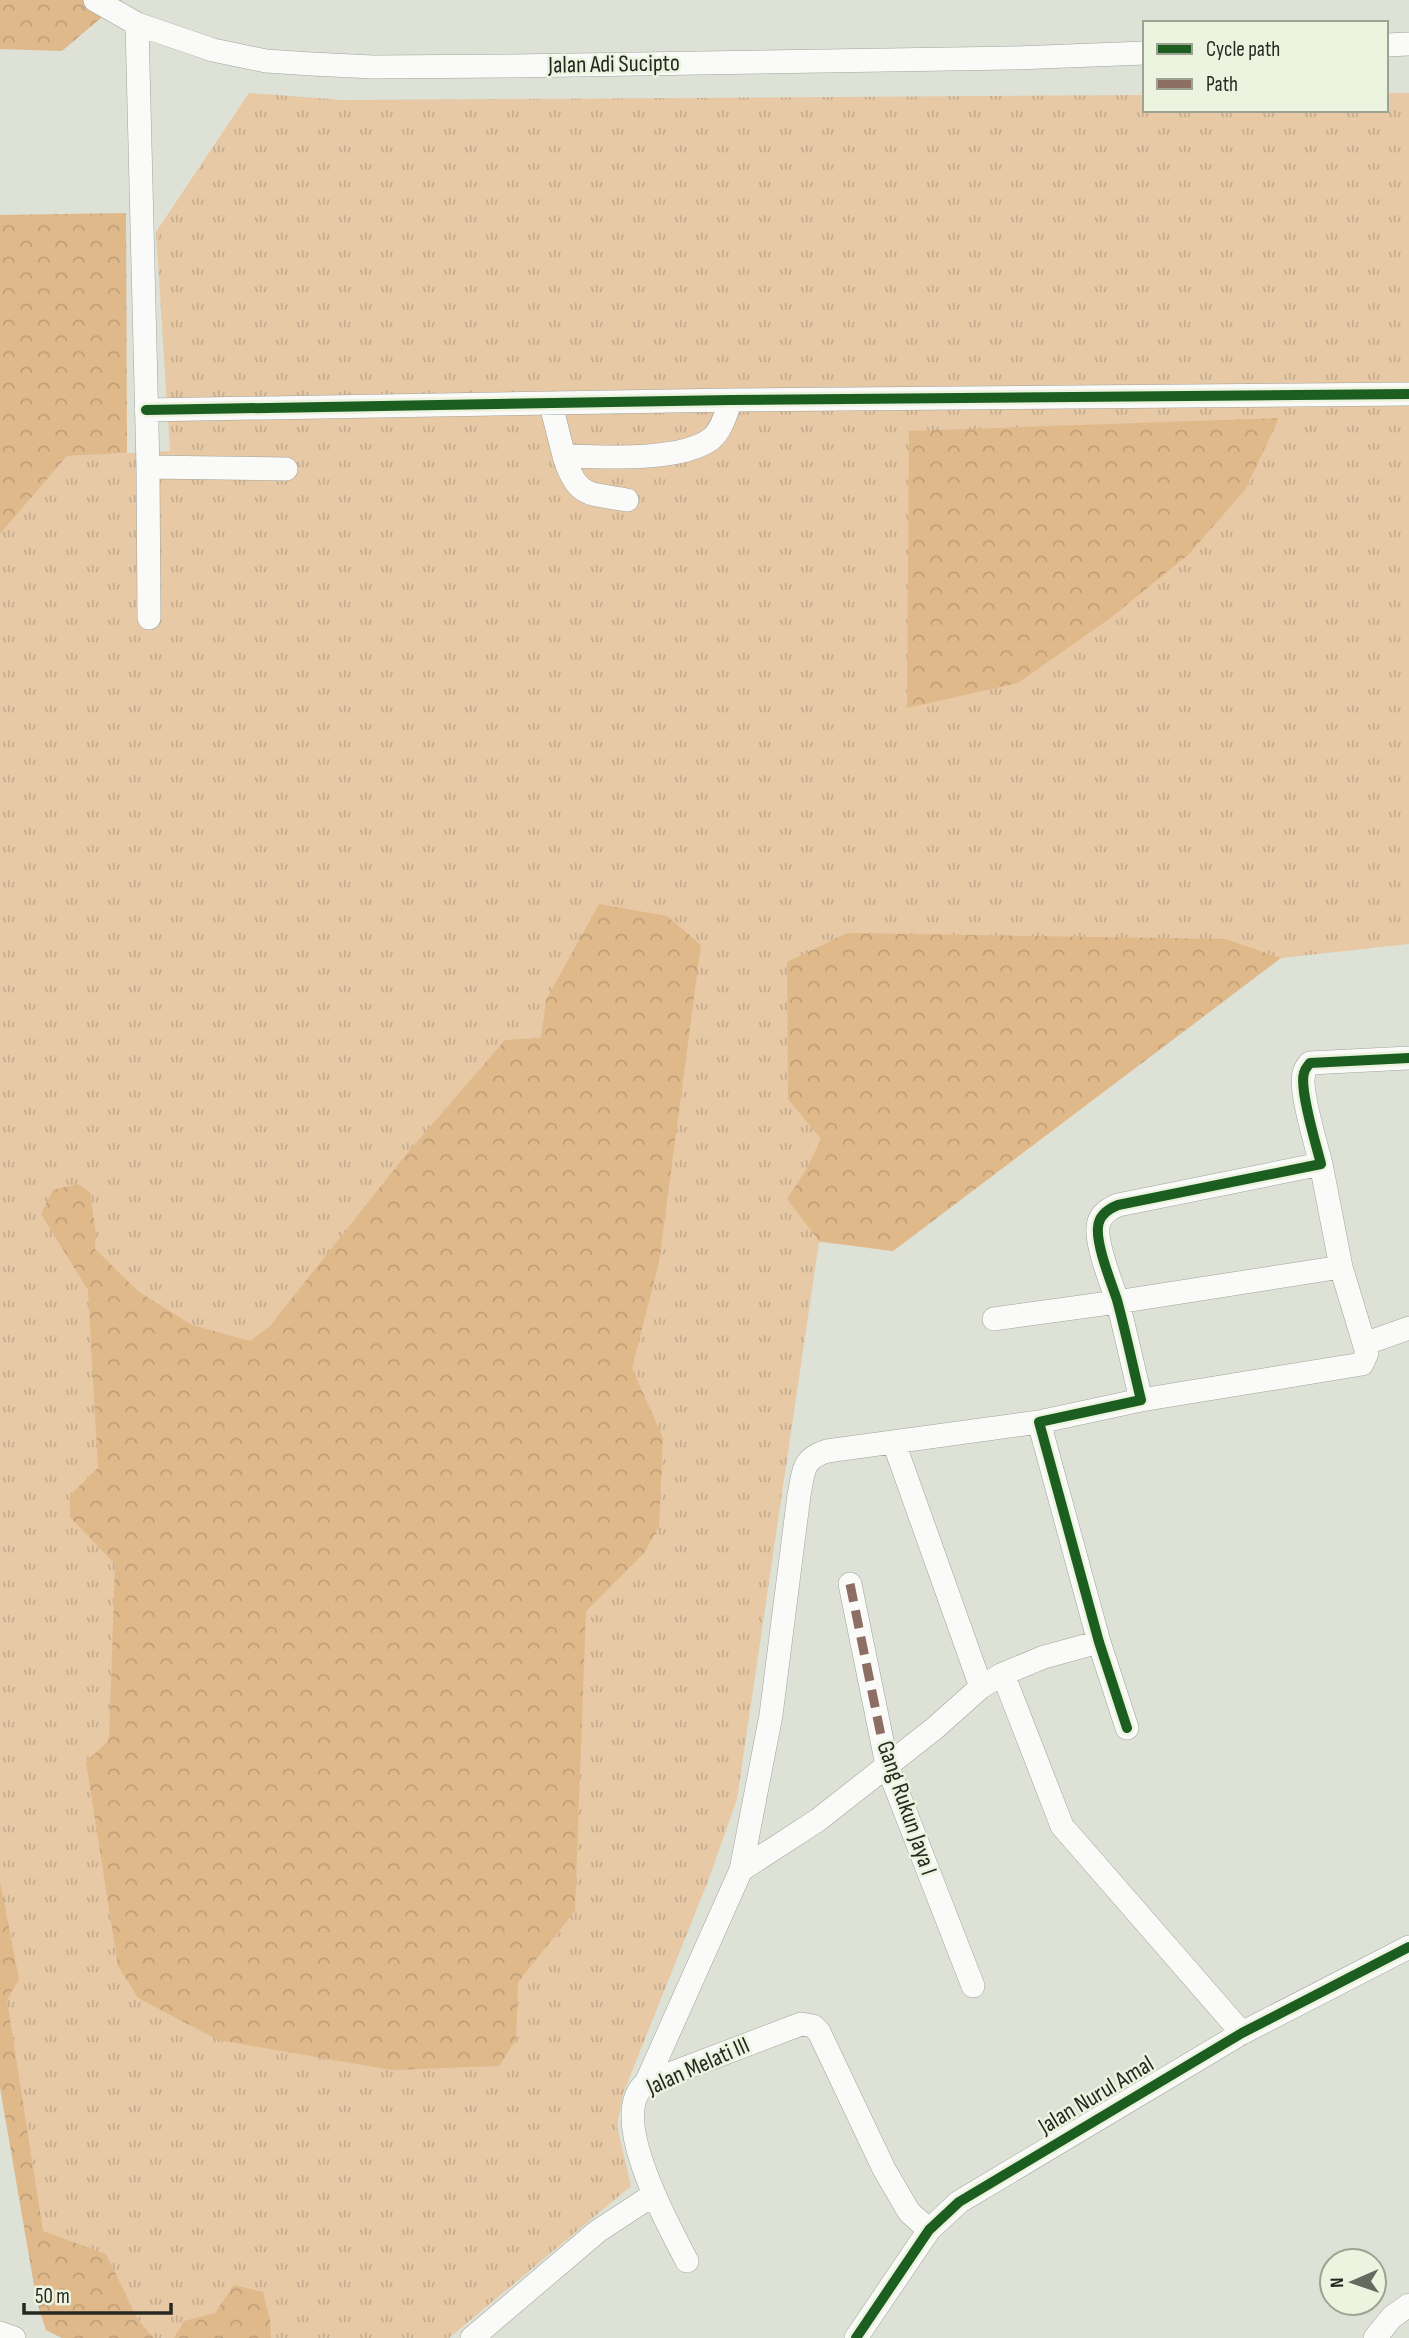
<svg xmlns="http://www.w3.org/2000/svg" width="1409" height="2338" font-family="'Sofia Sans Condensed',sans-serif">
<defs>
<pattern id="grass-tufts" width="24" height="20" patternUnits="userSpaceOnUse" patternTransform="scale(1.75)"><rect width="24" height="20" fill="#e7c9a6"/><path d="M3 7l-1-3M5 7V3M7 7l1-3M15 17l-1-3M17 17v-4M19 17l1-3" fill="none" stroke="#c6ad8f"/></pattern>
<pattern id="forest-crowns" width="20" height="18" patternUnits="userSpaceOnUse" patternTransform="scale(1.75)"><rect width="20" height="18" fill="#e0b98b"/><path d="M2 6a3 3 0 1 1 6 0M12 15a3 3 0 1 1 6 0" fill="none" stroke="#c09f78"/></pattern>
</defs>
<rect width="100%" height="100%" fill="#dde1d6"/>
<path fill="url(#grass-tufts)" d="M 249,93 L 343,100 L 1145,95 L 1145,110 L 1386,110 L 1386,93 L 1409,93 L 1409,944 L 1281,958 L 893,1251 L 819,1242 L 737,1799 L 708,1881 L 623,2094 L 617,2126 L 631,2186 L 449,2338 L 62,2338 L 46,2330 L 37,2302 L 0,2087 L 0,534 L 67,456 L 170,451 L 156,232 Z"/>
<path fill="url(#forest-crowns)" d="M 0,0 L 122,0 L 62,51 L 0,49 Z
M 126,213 L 127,453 L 67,456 L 0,534 L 0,215 Z
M 1279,418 L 1245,490 L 1188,555 L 1109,619 L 1018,683 L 907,708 L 909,431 Z
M 599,904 L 667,916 L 701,945 L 659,1262 L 632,1368 L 663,1438 L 659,1526 L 644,1553 L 586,1611 L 575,1911 L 518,1982 L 516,2040 L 499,2066 L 392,2070 L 218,2040 L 138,1998 L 118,1966 L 86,1762 L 109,1740 L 115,1564 L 70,1517 L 70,1495 L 98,1468 L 88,1290 L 41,1214 L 53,1190 L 78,1184 L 90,1192 L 96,1234 L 95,1249 L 139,1292 L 192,1325 L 250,1341 L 270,1326 L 404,1157 L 505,1040 L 541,1038 L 546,1000 Z
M 847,933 L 1225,939 L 1281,958 L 893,1251 L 819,1241 L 787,1199 L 806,1170 L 821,1139 L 788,1099 L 787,962 Z
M 0,1881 L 19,1979 L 7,2000 L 43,2231 L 106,2254 L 138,2320 L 154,2338 L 62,2338 L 46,2330 L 37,2302 L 0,2087 Z
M 234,2285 L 263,2292 L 270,2320 L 271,2338 L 174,2338 L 184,2321 L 215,2313 Z"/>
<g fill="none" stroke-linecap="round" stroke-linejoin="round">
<g stroke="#a0a49b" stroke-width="24">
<path id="minor" d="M 95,0 L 137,24 L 213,50 L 266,61 L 312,64 L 373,67 L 512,66 L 1013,58 L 1145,53
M 137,24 L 148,467 L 149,618
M 1386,45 L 1409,44
M 551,405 L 564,456 C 601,457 681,462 711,439 C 722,430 726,413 731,400
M 146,410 L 731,400 L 1409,394
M 564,456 C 577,498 588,493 627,500
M 148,467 L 286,469
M 994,1319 L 1117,1302 L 1341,1267
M 1364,1344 L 1409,1328
M 1141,1400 L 1362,1364 L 1367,1353 L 1341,1267 L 1321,1164
M 894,1443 L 981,1687
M 850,1584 L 887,1765 L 973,1986
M 1003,1674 L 1062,1826 L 1242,2033
M 1127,1728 L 1099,1642 L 1039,1422 L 1141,1400 C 1133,1367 1126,1333 1117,1300 C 1111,1282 1096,1245 1098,1227 C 1099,1215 1108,1209 1118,1205 L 1321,1164 C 1316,1144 1299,1089 1304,1073 C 1305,1068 1307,1067 1310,1063 L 1409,1058
M 741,1870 L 771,1715 L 799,1495 C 804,1472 801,1459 827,1451 L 1039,1422
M 646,2083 L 741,1870 L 818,1820 L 935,1728 L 981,1687 L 1003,1674 L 1044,1657 L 1099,1642
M 687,2261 C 669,2227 606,2114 646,2083 L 801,2024 L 813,2026 L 819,2032 L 884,2169 L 909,2212 L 929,2230
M 0,2333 L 14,2338
M 472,2338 L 598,2231 L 653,2195
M 856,2338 L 929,2230 L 959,2202 L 1242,2033 L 1409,1947
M 1375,2338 L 1392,2317 L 1409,2305"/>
</g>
<use href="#minor" stroke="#fafaf9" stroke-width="23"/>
<path stroke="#8d6e63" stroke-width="9" stroke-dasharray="18 9" stroke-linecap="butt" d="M 850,1584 L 887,1765"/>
<g stroke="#ecf3de" stroke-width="15">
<path id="cycleway" d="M 146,410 L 731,400 L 1409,394
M 1127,1728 L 1099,1642 L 1039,1422 L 1141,1400 C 1133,1367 1126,1333 1117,1300 C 1111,1282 1096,1245 1098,1227 C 1099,1215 1108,1209 1118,1205 L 1321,1164 C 1316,1144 1299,1089 1304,1073 C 1305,1068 1307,1067 1310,1063 L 1409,1058
M 856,2338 L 929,2230 L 959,2202 L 1242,2033 L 1409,1947"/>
</g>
<use href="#cycleway" stroke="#1b5e20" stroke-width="10"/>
</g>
<g text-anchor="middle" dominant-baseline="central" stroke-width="5" stroke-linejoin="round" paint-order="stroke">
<g font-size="24" fill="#262921" stroke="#ecf3de">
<text transform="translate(614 64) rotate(-1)">Jalan Adi Sucipto</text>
<text transform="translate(907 1808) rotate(71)">Gang Rukun Jaya I</text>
<text transform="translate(698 2066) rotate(-24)">Jalan Melati III</text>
<text transform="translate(1096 2095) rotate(-31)">Jalan Nurul Amal</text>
</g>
</g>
<rect x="1143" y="21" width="245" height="91" fill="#ecf3de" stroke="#9da292" stroke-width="2"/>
<rect x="1157" y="44" width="35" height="10" fill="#1b5e20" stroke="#9da292" stroke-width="2"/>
<text x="1206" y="56" font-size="21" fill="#262921">Cycle path</text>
<rect x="1157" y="79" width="35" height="10" fill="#8d6e63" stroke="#9da292" stroke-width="2"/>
<text x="1206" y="91" font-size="21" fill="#262921">Path</text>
<g transform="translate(1353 2282) rotate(268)"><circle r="33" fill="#ecf3de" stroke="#9da292" stroke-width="2"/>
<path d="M0-5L12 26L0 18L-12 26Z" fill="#666960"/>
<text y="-10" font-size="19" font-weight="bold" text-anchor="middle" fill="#262921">N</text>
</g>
<path d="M24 2303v10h147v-10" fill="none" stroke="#262921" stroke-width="3.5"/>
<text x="35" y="2303" font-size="21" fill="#262921" stroke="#ecf3de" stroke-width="5" paint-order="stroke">50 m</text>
</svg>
